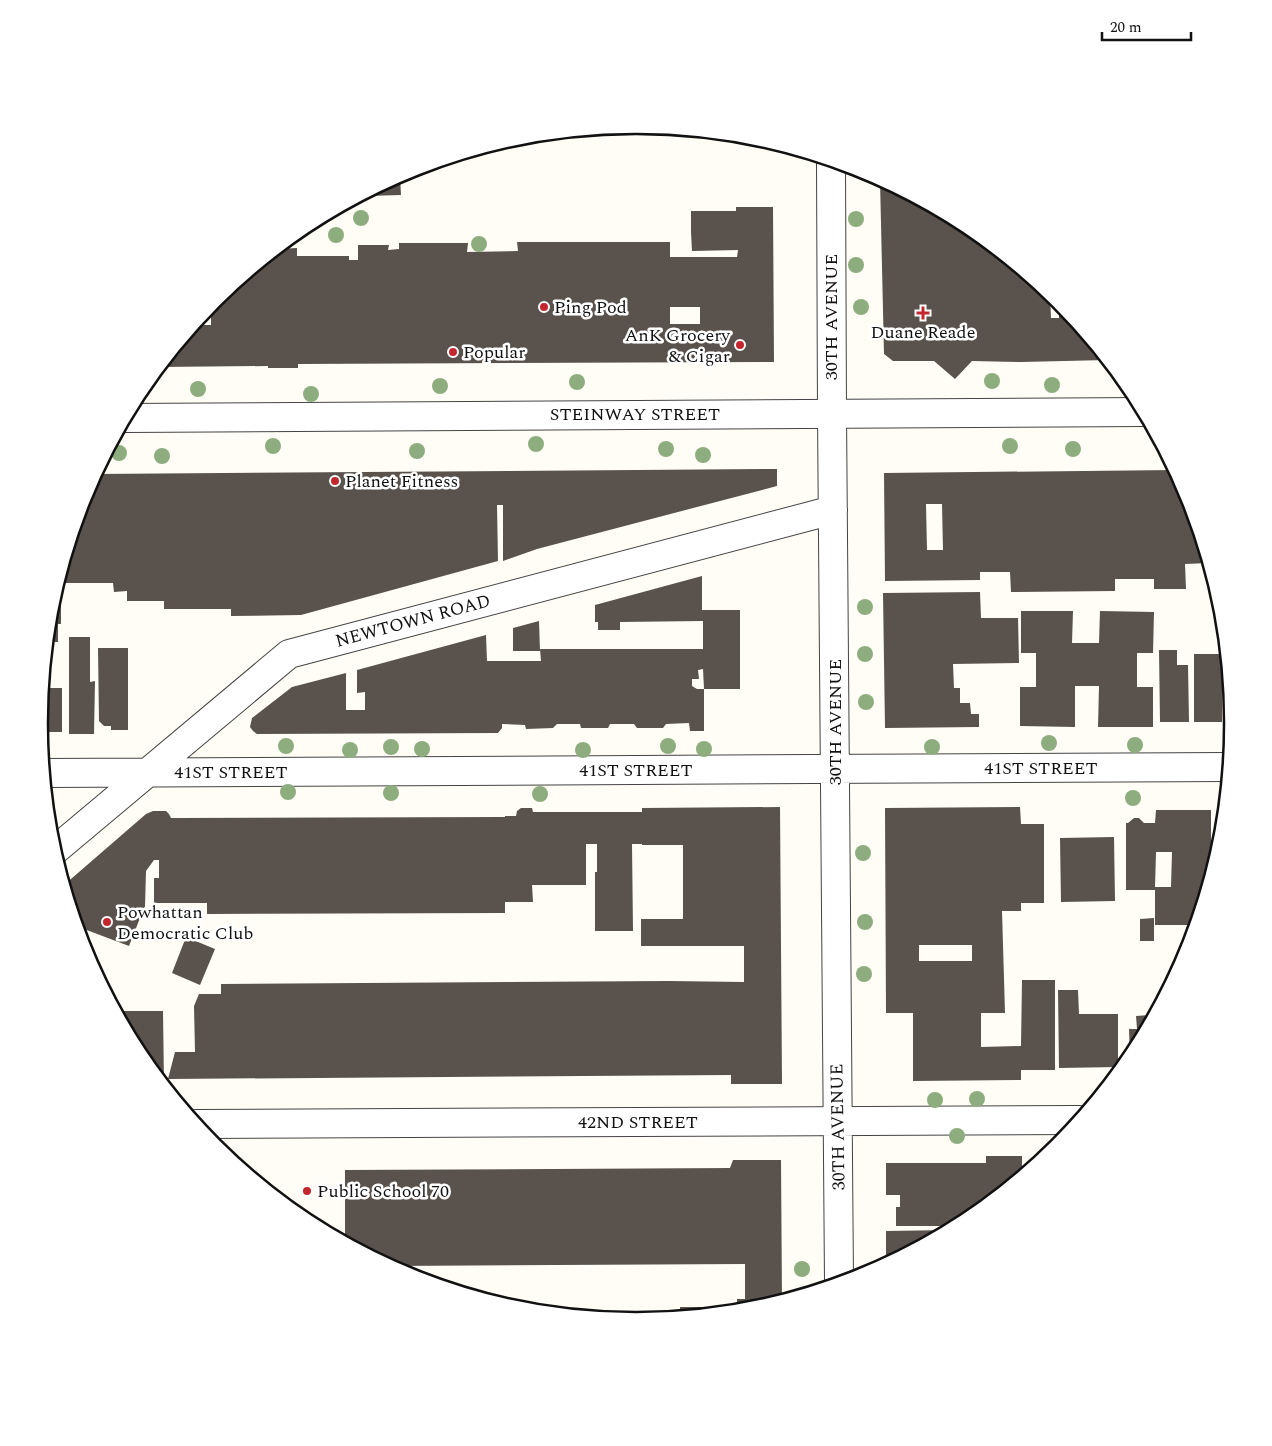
<svg xmlns="http://www.w3.org/2000/svg" width="1272" height="1446" font-family="Spectral,serif">
<rect width="100%" height="100%" fill="#fffdf5"/>
<path fill="#5a524d" fill-rule="evenodd" d="M 400,175 L 401,195 L 367,196 L 367,193 Z
M 880,180 L 968,227 L 1050,294 L 1051,318 L 1059,318 L 1059,301 L 1107,360 L 1021,362 L 972,361 L 955,379 L 934,361 L 893,361 L 884,354 Z
M 736,207 L 773,207 L 774,362 L 298,364 L 298,368 L 268,368 L 268,366 L 159,367 L 199,319 L 199,325 L 211,325 L 211,308 L 208,308 L 214,300 L 277,249 L 297,248 L 297,256 L 349,256 L 349,260 L 358,260 L 358,245 L 389,245 L 388,250 L 399,249 L 399,243 L 468,243 L 467,252 L 518,251 L 517,242 L 670,242 L 670,257 L 737,257 L 738,250 L 692,251 L 691,232 L 691,211 L 736,211 ZM 670,307 L 700,307 L 700,324 L 670,324 Z
M 777,469 L 777,486 L 537,549 L 503,561 L 503,505 L 497,505 L 498,561 L 301,615 L 231,616 L 231,609 L 164,609 L 164,601 L 127,601 L 127,591 L 114,592 L 113,583 L 57,583 L 84,494 L 95,474 Z
M 1175,470 L 1188,495 L 1209,563 L 1185,564 L 1186,589 L 1154,589 L 1154,579 L 1115,579 L 1115,591 L 1011,592 L 1010,572 L 980,572 L 980,580 L 885,581 L 884,473 ZM 926,504 L 942,504 L 943,550 L 927,550 Z
M 702,576 L 702,610 L 740,610 L 740,689 L 704,689 L 703,669 L 698,670 L 699,679 L 692,679 L 692,686 L 697,689 L 704,689 L 704,731 L 690,731 L 689,723 L 666,724 L 663,728 L 637,728 L 634,724 L 610,724 L 608,728 L 581,728 L 580,724 L 557,724 L 553,728 L 526,729 L 525,725 L 502,724 L 502,728 L 498,733 L 257,734 L 253,731 L 250,727 L 252,718 L 292,687 L 346,673 L 346,710 L 365,710 L 365,692 L 357,693 L 357,670 L 486,635 L 487,661 L 541,661 L 540,649 L 703,649 L 703,621 L 620,622 L 620,630 L 598,630 L 598,622 L 595,622 L 595,605 Z
M 980,592 L 981,618 L 1018,618 L 1019,663 L 953,664 L 954,688 L 960,688 L 960,703 L 970,703 L 971,714 L 979,714 L 979,727 L 885,728 L 883,593 Z
M 53,596 L 61,596 L 61,624 L 58,624 L 58,642 L 47,642 L 50,606 Z
M 1021,611 L 1073,611 L 1072,643 L 1099,643 L 1100,611 L 1154,612 L 1153,653 L 1137,653 L 1137,687 L 1153,687 L 1153,727 L 1098,727 L 1099,686 L 1075,686 L 1075,727 L 1020,726 L 1020,687 L 1036,687 L 1036,653 L 1021,653 Z
M 539,621 L 540,651 L 513,651 L 513,628 Z
M 69,637 L 90,637 L 90,682 L 95,681 L 94,734 L 69,734 Z
M 98,648 L 128,648 L 128,730 L 111,730 L 111,726 L 104,726 L 99,721 Z
M 1159,650 L 1177,650 L 1177,665 L 1188,665 L 1189,722 L 1160,722 Z
M 1194,654 L 1222,654 L 1222,722 L 1194,722 Z
M 1227,675 L 1229,675 L 1233,722 L 1227,722 Z
M 42,688 L 62,688 L 62,732 L 40,732 L 39,723 Z
M 780,807 L 782,1084 L 731,1084 L 731,1075 L 168,1079 L 175,1052 L 195,1052 L 194,1006 L 199,994 L 221,994 L 221,984 L 668,981 L 744,982 L 744,946 L 641,946 L 641,919 L 683,919 L 683,845 L 642,845 L 642,844 L 632,844 L 633,931 L 595,931 L 595,872 L 597,872 L 597,844 L 586,844 L 586,885 L 532,885 L 533,902 L 505,902 L 505,913 L 207,914 L 207,903 L 154,903 L 154,878 L 159,878 L 159,860 L 154,860 L 146,871 L 145,907 L 134,916 L 140,918 L 129,946 L 76,926 L 69,903 L 74,892 L 65,889 L 64,885 L 146,814 L 153,811 L 166,811 L 169,814 L 171,818 L 179,818 L 505,817 L 505,816 L 516,816 L 517,811 L 521,808 L 532,808 L 533,812 L 642,812 L 642,808 Z
M 1020,807 L 1021,824 L 1044,824 L 1044,903 L 1021,903 L 1021,911 L 1002,911 L 1005,1013 L 981,1013 L 981,1047 L 1021,1046 L 1022,980 L 1055,980 L 1055,1070 L 1021,1070 L 1021,1080 L 913,1081 L 913,1013 L 886,1013 L 885,808 ZM 919,945 L 972,945 L 972,961 L 919,961 Z
M 1156,810 L 1211,810 L 1211,852 L 1218,852 L 1196,925 L 1155,925 L 1155,890 L 1126,890 L 1126,823 L 1128,823 L 1134,818 L 1139,818 L 1144,823 L 1155,823 ZM 1156,852 L 1172,852 L 1171,887 L 1155,887 Z
M 1114,837 L 1115,901 L 1061,902 L 1060,838 Z
M 1154,918 L 1154,941 L 1140,941 L 1140,919 Z
M 186,937 L 215,949 L 200,985 L 172,973 Z
M 1058,990 L 1078,990 L 1079,1014 L 1118,1014 L 1118,1067 L 1059,1068 Z
M 116,1011 L 163,1011 L 164,1084 L 139,1055 Z
M 1150,1015 L 1151,1021 L 1130,1058 L 1129,1029 L 1137,1029 L 1136,1016 Z
M 986,1156 L 1022,1156 L 1022,1175 L 998,1195 L 993,1195 L 993,1199 L 968,1220 L 955,1226 L 896,1226 L 896,1207 L 900,1207 L 900,1195 L 886,1195 L 886,1163 L 986,1163 Z
M 733,1160 L 781,1160 L 782,1300 L 752,1309 L 680,1316 L 680,1307 L 737,1307 L 737,1299 L 745,1299 L 745,1264 L 390,1266 L 372,1256 L 372,1254 L 369,1254 L 345,1242 L 345,1170 L 730,1168 Z
M 948,1230 L 886,1263 L 886,1231 Z"/>
<g fill="none" stroke-linecap="round" stroke-linejoin="round">
<g stroke="#444" stroke-width="30">
<path id="minor" d="M 832,413 L 839,1282
M 44,773 L 1229,767
M 54,851 L 289,654 L 833,510
M 196,1124 L 1079,1120"/>
</g>
<g stroke="#444" stroke-width="30">
<path id="tertiary" d="M 831,161 L 832,413
M 125,418 L 1144,412"/>
</g>
<use href="#minor" stroke="#fff" stroke-width="28"/>
<use href="#tertiary" stroke="#fff" stroke-width="28"/>
</g>
<g fill="#8dad7f">
<circle cx="361" cy="218" r="8"/>
<circle cx="856" cy="219" r="8"/>
<circle cx="336" cy="235" r="8"/>
<circle cx="479" cy="244" r="8"/>
<circle cx="856" cy="265" r="8"/>
<circle cx="861" cy="307" r="8"/>
<circle cx="992" cy="381" r="8"/>
<circle cx="577" cy="382" r="8"/>
<circle cx="1052" cy="385" r="8"/>
<circle cx="440" cy="386" r="8"/>
<circle cx="198" cy="389" r="8"/>
<circle cx="311" cy="394" r="8"/>
<circle cx="536" cy="444" r="8"/>
<circle cx="273" cy="446" r="8"/>
<circle cx="1010" cy="446" r="8"/>
<circle cx="666" cy="449" r="8"/>
<circle cx="1073" cy="449" r="8"/>
<circle cx="417" cy="451" r="8"/>
<circle cx="119" cy="453" r="8"/>
<circle cx="703" cy="455" r="8"/>
<circle cx="162" cy="456" r="8"/>
<circle cx="865" cy="607" r="8"/>
<circle cx="865" cy="654" r="8"/>
<circle cx="866" cy="702" r="8"/>
<circle cx="1049" cy="743" r="8"/>
<circle cx="1135" cy="745" r="8"/>
<circle cx="286" cy="746" r="8"/>
<circle cx="668" cy="746" r="8"/>
<circle cx="391" cy="747" r="8"/>
<circle cx="932" cy="747" r="8"/>
<circle cx="422" cy="749" r="8"/>
<circle cx="704" cy="749" r="8"/>
<circle cx="350" cy="750" r="8"/>
<circle cx="583" cy="750" r="8"/>
<circle cx="288" cy="792" r="8"/>
<circle cx="391" cy="793" r="8"/>
<circle cx="540" cy="794" r="8"/>
<circle cx="1133" cy="798" r="8"/>
<circle cx="863" cy="853" r="8"/>
<circle cx="865" cy="922" r="8"/>
<circle cx="864" cy="974" r="8"/>
<circle cx="977" cy="1099" r="8"/>
<circle cx="935" cy="1100" r="8"/>
<circle cx="957" cy="1136" r="8"/>
<circle cx="802" cy="1269" r="8"/>
</g>
<g fill="#c4262e" stroke="#fff" stroke-width="2">
<circle cx="544" cy="307" r="5"/>
<path d="M920.5 305.5h5v5h5v5h-5v5h-5v-5h-5v-5h5z"/>
<circle cx="740" cy="345" r="5"/>
<circle cx="453" cy="352" r="5"/>
<circle cx="335" cy="481" r="5"/>
<circle cx="107" cy="922" r="5"/>
<circle cx="307" cy="1191" r="5"/>
</g>
<g text-anchor="middle" dominant-baseline="central" stroke-width="5" stroke-linejoin="round" paint-order="stroke">
<g font-size="18" fill="#111" stroke="#fff" text-anchor="start">
<text x="554" y="307">Ping Pod</text>
<text x="923" y="332" text-anchor="middle">Duane Reade</text>
<text x="730" y="335" text-anchor="end">AnK Grocery<tspan x="730" dy="21">&amp; Cigar</tspan></text>
<text x="463" y="352">Popular</text>
<text x="345" y="481">Planet Fitness</text>
<text x="117" y="912">Powhattan<tspan x="117" dy="21">Democratic Club</tspan></text>
<text x="317" y="1191">Public School 70</text>
</g>
<g font-size="18" fill="#111" stroke="#fff">
<text transform="translate(831 317) rotate(-90)">30TH AVENUE</text>
<text x="635" y="414">STEINWAY STREET</text>
<text transform="translate(413 621) rotate(-15)">NEWTOWN ROAD</text>
<text transform="translate(835 722) rotate(-90)">30TH AVENUE</text>
<text x="1041" y="768">41ST STREET</text>
<text x="636" y="770">41ST STREET</text>
<text x="231" y="772">41ST STREET</text>
<text x="638" y="1122">42ND STREET</text>
<text transform="translate(838 1127) rotate(-91)">30TH AVENUE</text>
</g>
</g>
<path d="M0 0H1272V1446H0ZM636 134H636A588 588 0 0 1 1224 722V724A588 588 0 0 1 636 1312H636A588 588 0 0 1 48 724V722A588 588 0 0 1 636 134Z" fill="#fff" fill-rule="evenodd"/>
<path fill="none" stroke="#111" stroke-width="2.5" d="M636 134H636A588 588 0 0 1 1224 722V724A588 588 0 0 1 636 1312H636A588 588 0 0 1 48 724V722A588 588 0 0 1 636 134Z"/>
<path d="M1102 32v8h89v-8" fill="none" stroke="#111111" stroke-width="2.5"/>
<text x="1110" y="32" font-size="15" fill="#111111" stroke="#ffffff" stroke-width="4" paint-order="stroke">20 m</text>
</svg>
